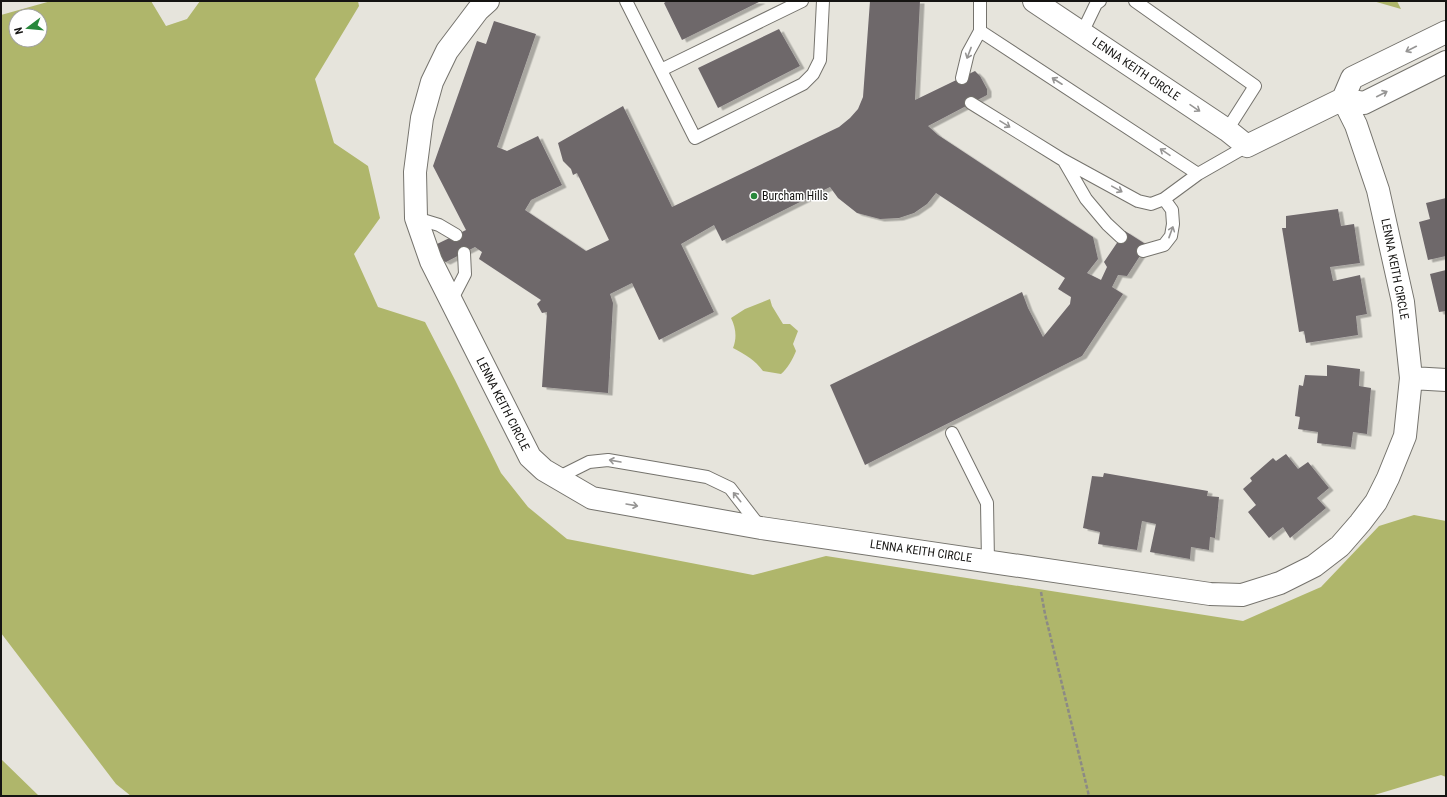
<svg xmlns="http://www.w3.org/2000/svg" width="1447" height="797" font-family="'Roboto Condensed',sans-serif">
<defs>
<filter id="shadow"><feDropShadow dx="4.5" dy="2.5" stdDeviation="0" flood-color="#0004"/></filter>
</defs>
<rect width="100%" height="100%" fill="#e6e4dc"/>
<path fill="#b1b871" d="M 770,299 L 772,306 L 783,324 L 790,324 L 798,331 L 793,344 L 796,351 C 793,359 787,369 781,374 L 763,371 C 755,360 746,355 733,348 C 737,338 736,328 731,318 L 745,309 Z"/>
<path fill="#afb66b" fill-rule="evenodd" d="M 51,1 L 151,1 L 166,26 L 187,19 L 200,1 L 358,1 L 359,6 L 315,79 L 334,143 L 368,166 L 380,218 L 354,254 L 378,307 L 425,322 L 455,380 L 501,473 L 528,507 L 567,539 L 753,575 L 826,556 L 1243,621 L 1321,587 L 1379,526 L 1414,515 L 1446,521 L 1446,777 L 1441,775 L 1371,796 L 131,796 L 116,784 L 1,633 L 1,15 ZM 16,16 L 40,16 L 40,40 L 16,40 Z
M 1373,1 L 1397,1 L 1401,9 Z
M 1,759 L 39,796 L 1,796 Z"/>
<path fill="#6e676b" filter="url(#shadow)" d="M 667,1 L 761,1 L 682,40 L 664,3 Z
M 870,1 L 920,1 L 915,100 L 975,71 L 980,76 L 987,89 L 987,95 L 928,126 L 938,135 L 1093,237 L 1098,259 L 1087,273 L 1101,280 L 1107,267 L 1104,262 L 1125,231 L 1147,245 L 1127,276 L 1118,275 L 1112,287 L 1123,294 L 1082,356 L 865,465 L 830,385 L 1022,292 L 1028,308 L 1043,337 L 1070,304 L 1071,297 L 1058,289 L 1065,278 L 936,193 L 927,204 L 914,213 L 899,218 L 880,219 L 857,213 L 838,198 L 830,187 L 722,241 L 714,225 L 681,244 L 714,312 L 659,340 L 632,283 L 610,294 L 613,303 L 608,393 L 542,387 L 547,312 L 542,313 L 537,304 L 541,300 L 479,259 L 482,252 L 475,247 L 446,262 L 441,260 L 436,250 L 437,244 L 466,230 L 433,166 L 477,41 L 486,44 L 494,21 L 536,34 L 497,147 L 507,151 L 538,136 L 562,185 L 531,200 L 525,210 L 586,251 L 609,240 L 577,173 L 573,175 L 571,169 L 563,161 L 558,143 L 623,106 L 672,207 L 839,127 L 850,118 L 858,109 L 863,97 Z
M 779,29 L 800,66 L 718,108 L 698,68 Z
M 1446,198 L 1446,256 L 1428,260 L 1419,222 L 1430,219 L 1426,203 Z
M 1338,209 L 1341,226 L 1354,224 L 1360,263 L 1330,267 L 1333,281 L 1360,275 L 1367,314 L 1356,316 L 1358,335 L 1306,343 L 1304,331 L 1299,332 L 1282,228 L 1286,228 L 1286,216 Z
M 1446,270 L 1446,311 L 1439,312 L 1430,274 Z
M 1327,365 L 1360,369 L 1359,386 L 1371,388 L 1367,434 L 1353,432 L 1351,447 L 1317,443 L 1318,432 L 1298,429 L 1300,417 L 1295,416 L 1299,385 L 1303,386 L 1305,375 L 1327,376 Z
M 1286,454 L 1298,469 L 1308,462 L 1329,488 L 1317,498 L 1326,508 L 1290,538 L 1283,527 L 1269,538 L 1248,512 L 1256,505 L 1243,489 L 1252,481 L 1250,478 L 1273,458 L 1276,461 Z
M 1104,473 L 1208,491 L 1207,496 L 1219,497 L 1215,538 L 1210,537 L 1209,550 L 1191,547 L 1190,559 L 1150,552 L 1156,524 L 1142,521 L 1137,550 L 1098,544 L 1100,532 L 1083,528 L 1092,476 L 1103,477 Z"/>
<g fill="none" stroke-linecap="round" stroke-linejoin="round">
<g stroke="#75736d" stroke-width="14">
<path id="service" d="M 626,1 L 695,138 L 803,84 L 813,74 L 820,60 L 823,1
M 1135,1 L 1255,86 L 1227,130
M 980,31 L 1198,174
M 1082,33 L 1096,4 L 1100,1
M 661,70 L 802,1
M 962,78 L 968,53 L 980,31 L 980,1
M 971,103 L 1063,160 L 1138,201 L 1151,204 L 1164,199 L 1198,174 L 1247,146
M 1064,161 L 1086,199 L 1107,224 L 1121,237
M 416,218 L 439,225 L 456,235
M 1143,251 L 1164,245 L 1171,236 L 1173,224 L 1172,210 L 1164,199
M 451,301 L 465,274 L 464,253
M 952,433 L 987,503 L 988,561
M 557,478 L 589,462 L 608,460 L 707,477 L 730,488 L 760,527"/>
</g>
<g stroke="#75736d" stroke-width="24">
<path id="minor" d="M 488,1 L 478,10 L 447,51 L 432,82 L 422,118 L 415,172 L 416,218 L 431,261 L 530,457 L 544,470 L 592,498 L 761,528 L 1210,594 L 1242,595 L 1280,583 L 1314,566 L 1340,546 L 1360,523 L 1376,502 L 1388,478 L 1405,436 L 1411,378 L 1403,302 L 1378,190 L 1356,125 L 1343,99 L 1247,146 L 1227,130 L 1034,1
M 1446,32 L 1352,78 L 1343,99 L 1364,103 L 1446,62
M 1411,378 L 1446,380"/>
</g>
<path stroke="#8c8a85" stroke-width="2.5" stroke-dasharray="4 2" stroke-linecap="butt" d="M 1041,592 L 1045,614 L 1089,796"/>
<use href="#service" stroke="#fff" stroke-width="12"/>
<use href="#minor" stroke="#fff" stroke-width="22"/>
</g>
<defs><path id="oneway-shaft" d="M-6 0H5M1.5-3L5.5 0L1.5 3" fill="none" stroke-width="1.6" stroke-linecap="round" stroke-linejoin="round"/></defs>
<g stroke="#969594">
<use href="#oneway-shaft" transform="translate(1411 49) rotate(153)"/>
<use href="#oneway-shaft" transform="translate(969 53) rotate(111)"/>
<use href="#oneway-shaft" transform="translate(1057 81) rotate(-147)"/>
<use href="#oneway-shaft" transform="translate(1382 94) rotate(-27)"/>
<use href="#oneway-shaft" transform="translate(1195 108) rotate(34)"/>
<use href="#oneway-shaft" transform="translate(1005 124) rotate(32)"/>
<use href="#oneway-shaft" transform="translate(1165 152) rotate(-146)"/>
<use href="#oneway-shaft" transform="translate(1117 189) rotate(29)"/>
<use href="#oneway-shaft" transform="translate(1171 232) rotate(-70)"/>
<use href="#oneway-shaft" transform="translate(615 461) rotate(-170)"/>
<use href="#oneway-shaft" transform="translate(737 497) rotate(-129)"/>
<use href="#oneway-shaft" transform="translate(632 505) rotate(10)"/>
</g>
<circle fill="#28883b" stroke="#fff" stroke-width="1.5" cx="754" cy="196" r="4"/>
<g text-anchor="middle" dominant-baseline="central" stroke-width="3" stroke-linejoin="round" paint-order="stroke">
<g font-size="12" fill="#151412" stroke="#fff">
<text transform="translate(1136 69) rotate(34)">LENNA KEITH CIRCLE</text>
<text transform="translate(1395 269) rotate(79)">LENNA KEITH CIRCLE</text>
<text transform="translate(503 404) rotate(63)">LENNA KEITH CIRCLE</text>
<text transform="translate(921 551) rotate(8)">LENNA KEITH CIRCLE</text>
</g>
<g font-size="12" fill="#151412" stroke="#fff" text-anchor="start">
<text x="762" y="196">Burcham Hills</text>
</g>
</g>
<rect width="1447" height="797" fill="none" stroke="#151412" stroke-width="4"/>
<g transform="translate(28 28) rotate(254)"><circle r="19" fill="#ffffff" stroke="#a1a1a0"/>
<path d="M0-3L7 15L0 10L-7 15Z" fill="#28883b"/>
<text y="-6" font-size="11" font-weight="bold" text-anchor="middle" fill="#151412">N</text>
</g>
</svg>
